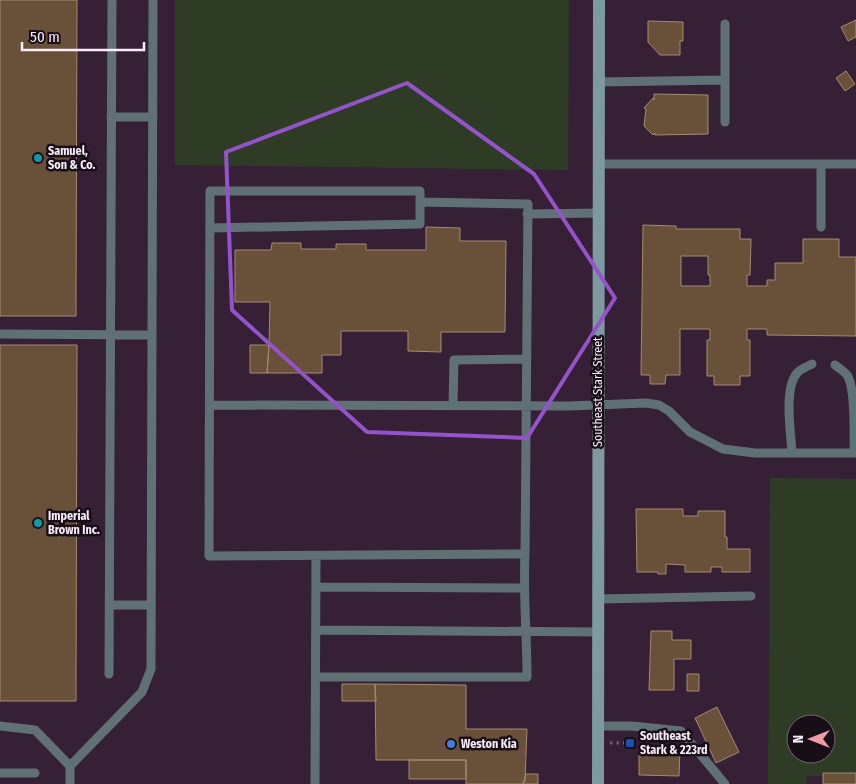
<svg xmlns="http://www.w3.org/2000/svg" width="856" height="784" font-family="'Fira Sans Condensed',sans-serif">
<rect width="100%" height="100%" fill="#362036"/>
<path fill="#2e3c26" fill-rule="evenodd" d="M 175,0 L 569,0 L 568,170 L 175,165 Z
M 770,478 L 856,479 L 856,776 L 807,776 L 807,784 L 768,784 ZM 796,724 L 826,724 L 826,754 L 796,754 Z"/>
<path fill="#695139" stroke="#a48a70" fill-rule="evenodd" d="M 0,0 L 77,0 L 76,316 L 0,316 Z
M 856,20 L 856,37 L 848,41 L 841,27 Z
M 648,21 L 683,22 L 683,41 L 680,41 L 680,55 L 660,55 L 648,42 Z
M 846,71 L 855,84 L 845,91 L 836,78 Z
M 654,94 L 708,95 L 708,134 L 655,135 L 655,133 L 653,135 L 644,126 L 646,109 L 644,108 L 653,98 L 654,100 Z
M 643,225 L 676,226 L 676,229 L 740,229 L 740,239 L 751,239 L 750,275 L 747,275 L 747,286 L 767,286 L 767,280 L 775,280 L 775,263 L 803,263 L 803,239 L 839,239 L 839,257 L 856,257 L 856,336 L 767,335 L 767,329 L 747,329 L 747,340 L 750,340 L 750,376 L 740,376 L 740,385 L 714,385 L 714,376 L 707,376 L 707,340 L 710,340 L 710,329 L 680,329 L 680,375 L 666,375 L 665,384 L 650,384 L 650,375 L 641,375 ZM 681,256 L 708,256 L 708,275 L 710,275 L 710,286 L 681,286 Z
M 426,227 L 460,228 L 460,241 L 506,241 L 505,332 L 441,332 L 441,352 L 408,351 L 408,331 L 341,331 L 341,355 L 322,355 L 322,373 L 267,373 L 269,345 L 270,302 L 235,302 L 235,250 L 271,250 L 272,243 L 301,243 L 301,249 L 336,249 L 336,244 L 366,244 L 366,250 L 426,250 Z
M 0,345 L 77,345 L 76,701 L 0,701 Z
M 250,345 L 269,345 L 267,373 L 250,373 Z
M 636,509 L 683,509 L 683,516 L 698,516 L 698,511 L 725,511 L 725,537 L 727,537 L 727,549 L 750,549 L 750,572 L 722,572 L 722,567 L 711,567 L 711,572 L 685,572 L 685,565 L 666,564 L 666,574 L 658,574 L 658,572 L 637,572 Z
M 651,631 L 672,631 L 672,640 L 691,640 L 691,659 L 674,659 L 674,690 L 649,690 Z
M 687,674 L 699,674 L 699,691 L 687,691 Z
M 342,684 L 375,684 L 376,701 L 342,701 Z
M 375,684 L 466,685 L 466,729 L 527,729 L 525,781 L 523,784 L 466,784 L 466,760 L 376,760 Z
M 717,707 L 739,752 L 716,763 L 695,718 Z
M 639,748 L 680,748 L 679,776 L 639,775 Z
M 409,760 L 466,760 L 466,779 L 409,779 Z
M 823,773 L 856,773 L 856,784 L 823,784 Z
M 526,774 L 538,774 L 538,784 L 523,784 Z"/>
<g fill="none" stroke-linecap="round" stroke-linejoin="round">
<path stroke="#725e72" stroke-width="3" stroke-dasharray="2.5 4" stroke-linecap="butt" d="M 610,743 L 630,743"/>
<path stroke="#5f7174" stroke-width="9" d="M 725,24 L 725,122
M 599,82 L 725,80
M 111,117 L 153,117
M 599,164 L 856,164
M 821,164 L 821,227
M 210,191 L 420,191 L 420,202 L 528,204 L 525,554 L 209,556 Z
M 527,214 L 599,213
M 210,228 L 420,224 L 420,202
M 0,334 L 152,335
M 835,365 C 839,368 844,371 847,375 C 856,388 854,435 854,453
M 210,405 L 569,406 L 646,403 L 659,405 L 669,411 L 690,432 L 723,449 L 755,453 L 856,453
M 453,405 L 454,360 L 526,359
M 792,453 C 791,433 783,387 798,372 C 801,369 808,366 812,364
M 316,587 L 524,588
M 598,599 L 751,596
M 110,605 L 151,605
M 316,630 L 598,632
M 109,674 L 112,0
M 316,677 L 527,677 C 527,636 523,595 525,554
M 0,726 L 35,730 L 70,766
M 598,726 L 632,726 L 681,731 L 725,784
M 0,773 L 35,773
M 70,784 L 70,766 L 142,692 L 151,669 L 153,0
M 315,784 L 316,556"/>
<path stroke="#7c9a9f" stroke-width="12" d="M 598,784 L 599,0"/>
</g>
<path fill="none" stroke="#9553cb" stroke-width="4" stroke-linejoin="round" d="M 407,83 L 534,174 L 615,298 L 527,438 L 367,432 L 232,310 L 226,152 Z"/>
<g fill="#0f9aa8" stroke="#180e18" stroke-width="2">
<circle cx="38" cy="158" r="5"/>
<circle cx="38" cy="523" r="5"/>
</g>
<rect fill="#1a4fb4" stroke="#180e18" stroke-width="2" x="625" y="738" width="10" height="10" rx="2.5"/>
<circle fill="#3f7fe0" stroke="#180e18" stroke-width="2" cx="451" cy="744" r="5"/>
<g text-anchor="middle" dominant-baseline="central" stroke-width="5" stroke-linejoin="round" paint-order="stroke">
<g font-size="12" font-weight="bold" fill="#fcedfb" stroke="#180e18" text-anchor="start">
<text x="48" y="151">Samuel,<tspan x="48" dy="14">Son &amp; Co.</tspan></text>
<text x="48" y="516">Imperial<tspan x="48" dy="14">Brown Inc.</tspan></text>
<text x="640" y="736">Southeast<tspan x="640" dy="14">Stark &amp; 223rd</tspan></text>
<text x="461" y="744">Weston Kia</text>
</g>
<g font-size="12" fill="#fcedfb" stroke="#180e18">
<text transform="translate(598 392) rotate(-90)">Southeast Stark Street</text>
</g>
</g>
<g transform="translate(811 739) rotate(270)"><circle r="24" fill="#180e18" stroke="#736773"/>
<path d="M0-4L9 19L0 12L-9 19Z" fill="#f39aa8"/>
<text y="-8" font-size="14" font-weight="bold" text-anchor="middle" fill="#fcedfb">N</text>
</g>
<path d="M22 42v8h122v-8" fill="none" stroke="#fcedfb" stroke-width="2.5"/>
<text x="30" y="42" font-size="15" fill="#fcedfb" stroke="#180e18" stroke-width="4" paint-order="stroke">50 m</text>
</svg>
